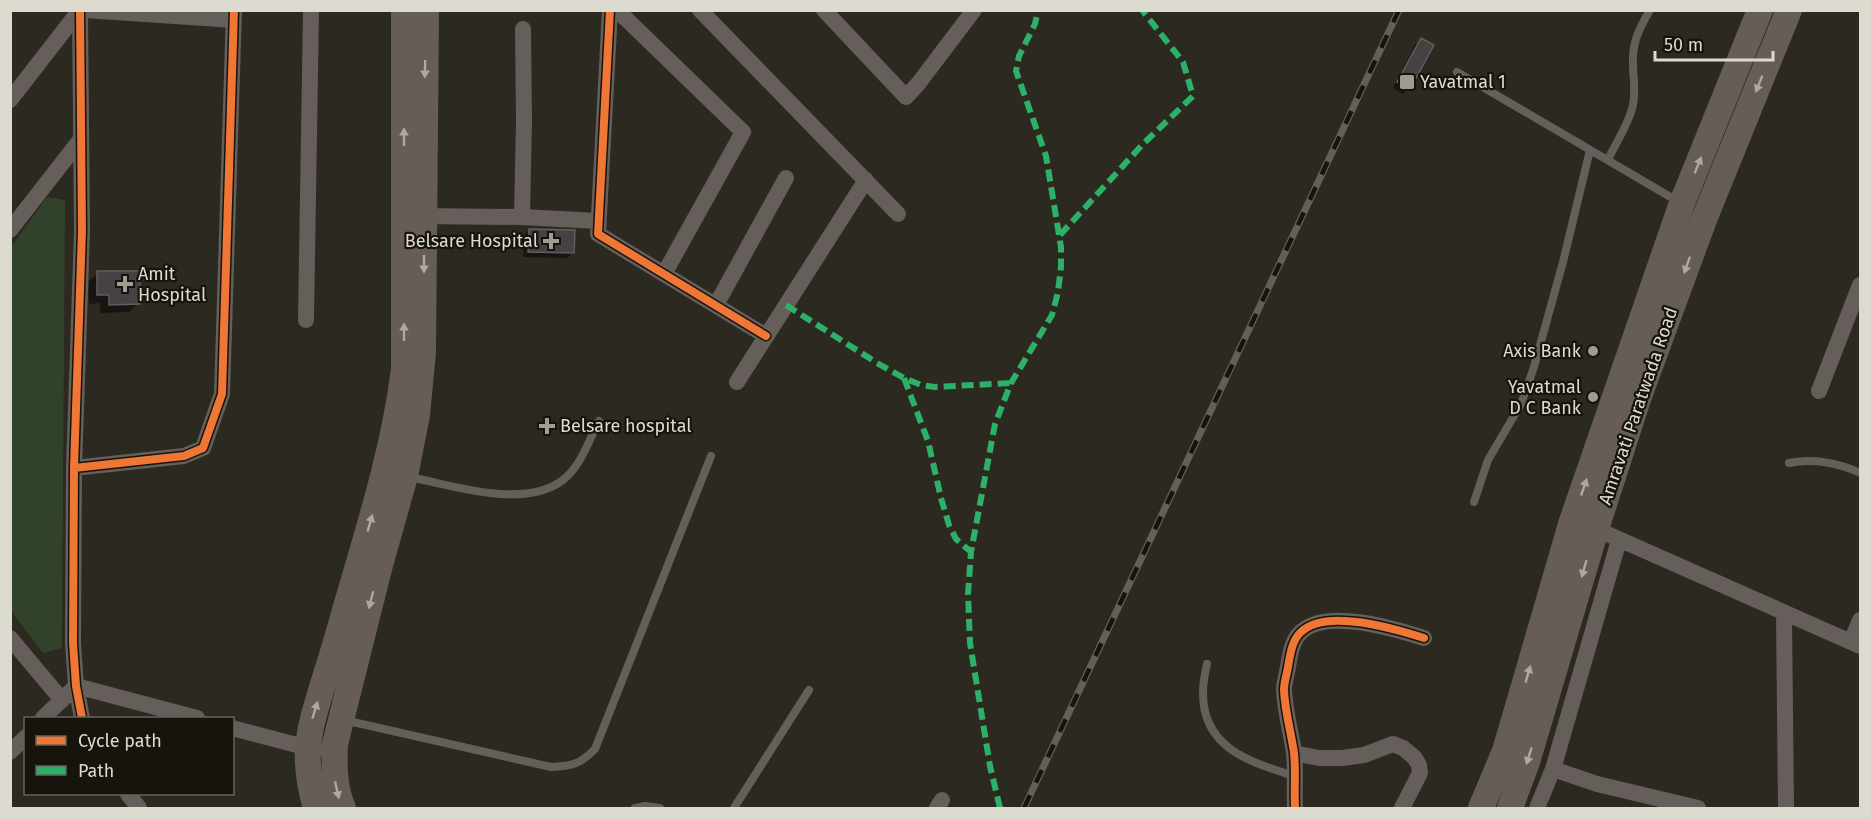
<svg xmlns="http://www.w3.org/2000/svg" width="1871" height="819" font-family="'Fira Sans',sans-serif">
<rect width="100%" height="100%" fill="#2b2920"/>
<path fill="#31412a" d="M 47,197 L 65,200 L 62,648 L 43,653 L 11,611 L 11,247 Z"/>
<path fill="#0007" d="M 1421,40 L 1409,88 L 1403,94 L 1393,88 L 1415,45 Z
M 529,230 L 573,253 L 567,258 L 523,257 L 524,236 Z
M 98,273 L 138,304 L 129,312 L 100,313 L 100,303 L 89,304 L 89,281 Z"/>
<path fill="#484144" stroke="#615e5c" stroke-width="1.5" d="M 1421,38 L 1434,45 L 1410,89 L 1397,82 Z
M 529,229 L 575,230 L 574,253 L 528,252 Z
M 97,271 L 140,271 L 140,304 L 109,305 L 109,295 L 97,295 Z"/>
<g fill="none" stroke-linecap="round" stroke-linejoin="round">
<path stroke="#665e5b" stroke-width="8" d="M 1457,72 L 1679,202
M 1608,160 C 1616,142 1629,124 1633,105 C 1636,90 1633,77 1633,63 C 1632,42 1640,27 1650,10
M 1789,463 C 1813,458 1839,463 1860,473
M 409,477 C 453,485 523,510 563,480 C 581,466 589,440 599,421
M 1474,502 L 1488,460 L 1521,404 L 1534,367 L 1563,262 L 1590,150
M 1207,664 C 1205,673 1203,683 1203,692 C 1202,748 1250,762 1294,776
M 344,720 L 551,767 C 573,766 580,764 595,749 L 711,456
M 635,808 L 645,806 L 660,808
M 734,808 L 809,690"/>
<path stroke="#665e5b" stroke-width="16" d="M 80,10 L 82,231 L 74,468 L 73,643 L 76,686 L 82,718
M 85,10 L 234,20
M 610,10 L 598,234 L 766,336
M 617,10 L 743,132 L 664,274
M 700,10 L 898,214
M 824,10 L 906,97 L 918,84 L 974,10
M 10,100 L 80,10
M 415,216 L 522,217 L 524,121 L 523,29
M 522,217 L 598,221
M 10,230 L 81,139
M 716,305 L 786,178
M 306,320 L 311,10
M 737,382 L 866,180
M 1819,391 L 1860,285
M 74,468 L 184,456 L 203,448 L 222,394 L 234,10
M 1596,529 L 1860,646
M 1784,614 L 1786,808
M 10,638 L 62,700
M 1851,642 L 1860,620
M 43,718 L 76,686 L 197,718
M 232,728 L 316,750
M 10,752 L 26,737
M 1294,753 L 1319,758 L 1342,758 L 1364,755 L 1393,744 L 1403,748 L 1414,757 L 1419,765 L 1420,773 L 1402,808
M 1553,769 L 1597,784 L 1698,808
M 128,794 L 139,808
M 937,808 L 942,800
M 1295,808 C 1294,790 1296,771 1294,753 C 1291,732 1285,712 1284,690 C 1284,682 1287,674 1288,667 C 1290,655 1292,641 1300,633 C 1325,607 1395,629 1424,638
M 1537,808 L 1553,769 L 1619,540"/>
<path stroke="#665d57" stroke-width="26" d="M 316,808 C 299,750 311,725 327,671 C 335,647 341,624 348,600 C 370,524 394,449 404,369 L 404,10
M 343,808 C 334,788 334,766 335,744 L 380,565 L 405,476 L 417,415 L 423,352 L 426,10
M 1481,808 L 1505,751 L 1572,521 L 1682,203 L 1760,10
M 1510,808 L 1527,762 L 1596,529 L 1639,396 L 1705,217 L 1789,10"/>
<g stroke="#635f5a" stroke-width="7">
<path id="rail" d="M 1024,808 L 1399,10"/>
</g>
<use href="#rail" stroke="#16140d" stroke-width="4.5" stroke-dasharray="14" stroke-linecap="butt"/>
<path stroke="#2db169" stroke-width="6" stroke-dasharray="12 6" stroke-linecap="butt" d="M 1060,235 L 1143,144 L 1193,96 L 1183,62 L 1142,10
M 786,305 L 877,363 L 904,378 L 921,385 L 935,387 L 1011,383
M 904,378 L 928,441 L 941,498 L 949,525 L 956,539 L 971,552
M 1000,808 L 990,766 L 970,643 L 968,594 L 971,552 L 995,424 L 1011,383 L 1052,315 L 1058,292 L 1061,267 L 1061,247 L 1046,156 L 1016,71 L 1019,56 L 1035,24 L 1038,10"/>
<g stroke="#16140d" stroke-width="11">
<path id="cycleway" d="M 80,10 L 82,231 L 74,468 L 73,643 L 76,686 L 82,718
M 610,10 L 598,234 L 766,336
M 74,468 L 184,456 L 203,448 L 222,394 L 234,10
M 1295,808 C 1294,790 1296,771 1294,753 C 1291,732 1285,712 1284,690 C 1284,682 1287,674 1288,667 C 1290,655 1292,641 1300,633 C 1325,607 1395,629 1424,638"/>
</g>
<use href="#cycleway" stroke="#f07635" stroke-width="8"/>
</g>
<defs><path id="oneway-solid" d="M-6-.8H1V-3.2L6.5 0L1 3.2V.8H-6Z" transform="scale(1.5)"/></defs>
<g fill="#ada9a0">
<use href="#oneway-solid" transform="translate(425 69) rotate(91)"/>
<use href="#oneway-solid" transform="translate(1759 84) rotate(112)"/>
<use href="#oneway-solid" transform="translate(404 137) rotate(-90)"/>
<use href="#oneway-solid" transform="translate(1698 165) rotate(-68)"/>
<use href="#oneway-solid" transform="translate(424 264) rotate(90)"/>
<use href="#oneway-solid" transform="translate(1687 265) rotate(110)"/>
<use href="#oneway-solid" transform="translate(404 332) rotate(-90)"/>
<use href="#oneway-solid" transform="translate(1584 487) rotate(-71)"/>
<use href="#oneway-solid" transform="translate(370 523) rotate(-74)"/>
<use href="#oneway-solid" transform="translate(1584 569) rotate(106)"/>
<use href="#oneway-solid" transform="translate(371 600) rotate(104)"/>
<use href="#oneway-solid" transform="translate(1528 674) rotate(-74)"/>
<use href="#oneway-solid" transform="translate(315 710) rotate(-73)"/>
<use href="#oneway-solid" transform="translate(1529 756) rotate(107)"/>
<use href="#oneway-solid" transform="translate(337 790) rotate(77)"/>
</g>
<g fill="#9f9d92" stroke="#16140d" stroke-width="2">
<rect x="1399" y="74" width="16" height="16" rx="3"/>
<path d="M548 232h6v6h6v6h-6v6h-6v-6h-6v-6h6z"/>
<path d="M122 275h6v6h6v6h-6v6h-6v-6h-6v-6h6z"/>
<circle cx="1593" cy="351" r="6"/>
<circle cx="1593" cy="397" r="6"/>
<path d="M544 417h6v6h6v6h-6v6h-6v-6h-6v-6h6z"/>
</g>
<g text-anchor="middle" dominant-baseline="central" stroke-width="4.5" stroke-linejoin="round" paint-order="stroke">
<g font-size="18" fill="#dddbd0" stroke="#16140d" text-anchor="start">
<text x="1420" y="82">Yavatmal 1</text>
<text x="538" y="241" text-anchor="end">Belsare Hospital</text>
<text x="138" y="274">Amit<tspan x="138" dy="21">Hospital</tspan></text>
<text x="1581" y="351" text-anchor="end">Axis Bank</text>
<text x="1581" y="387" text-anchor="end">Yavatmal<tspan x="1581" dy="21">D C Bank</tspan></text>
<text x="560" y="426">Belsare hospital</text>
</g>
<g font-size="18" fill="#dddbd0" stroke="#16140d">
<text transform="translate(1638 406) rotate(-71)">Amravati Paratwada Road</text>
</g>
</g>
<rect width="1871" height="819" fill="none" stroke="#dddbd0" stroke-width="24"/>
<rect x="24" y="717" width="210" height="78" fill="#16140d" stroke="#66645b" stroke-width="1.5"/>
<rect x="36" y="736" width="30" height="9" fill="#f07635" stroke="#66645b" stroke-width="1.5"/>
<text x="78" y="747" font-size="18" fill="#dddbd0">Cycle path</text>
<rect x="36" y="766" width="30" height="9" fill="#2db169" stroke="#66645b" stroke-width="1.5"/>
<text x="78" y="777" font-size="18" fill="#dddbd0">Path</text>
<path d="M1655 51v9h118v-9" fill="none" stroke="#dddbd0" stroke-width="3"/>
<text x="1664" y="51" font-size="18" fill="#dddbd0" stroke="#16140d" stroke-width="4.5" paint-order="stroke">50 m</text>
</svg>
